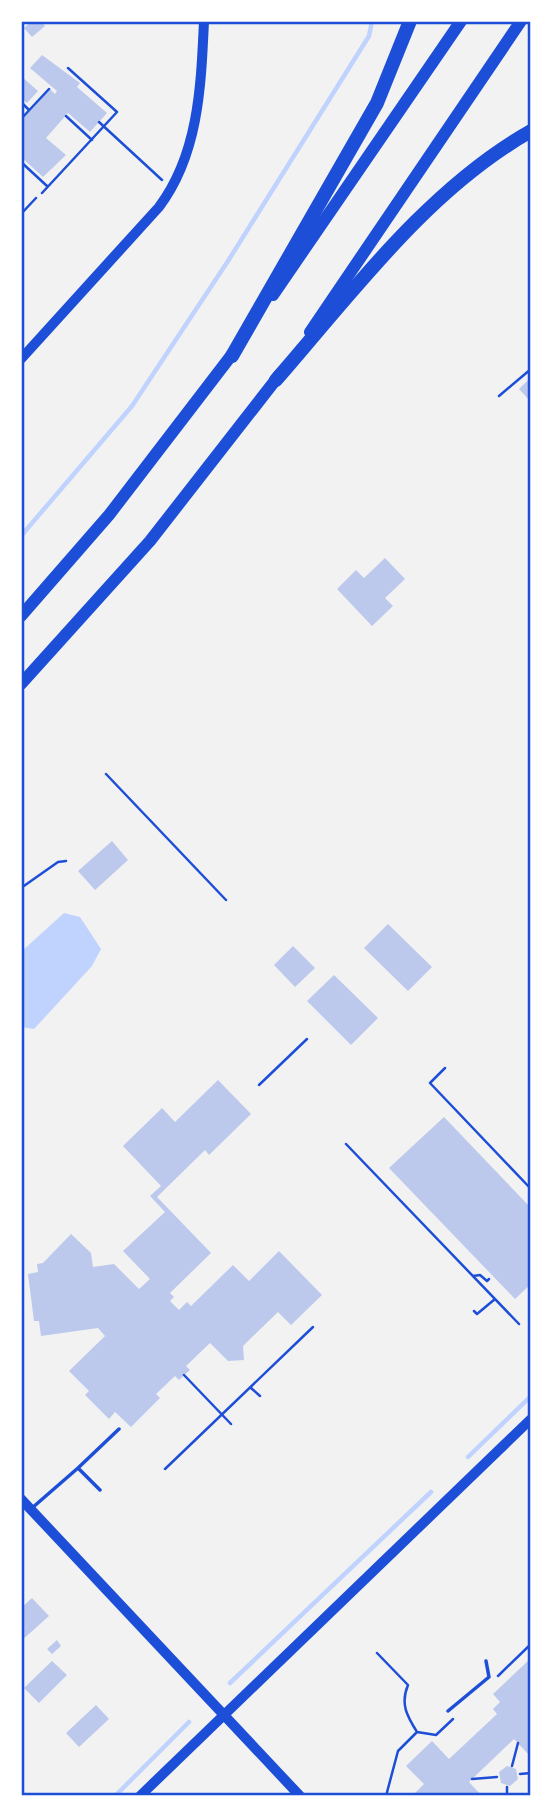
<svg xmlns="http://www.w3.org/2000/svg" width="552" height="1817" font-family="'Zilla Slab',serif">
<rect width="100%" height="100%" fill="#f2f2f2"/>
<path fill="#bfd3fe" d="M 64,913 L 80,917 L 101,949 L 92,966 L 34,1029 L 21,1027 L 21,952 Z"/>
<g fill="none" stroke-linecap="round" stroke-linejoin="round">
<path stroke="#bfd3fe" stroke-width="4.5" d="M 21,536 L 132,406 L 228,261 L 369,36 L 372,21
M 468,1457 L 531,1396
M 230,1683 L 431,1492
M 115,1796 L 189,1722"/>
</g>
<path fill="#bdc9ec" d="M 32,21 L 41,21 L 45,26 L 32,37 L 24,28 Z
M 42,55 L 80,83 L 77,87 L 107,113 L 90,132 L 68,113 L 46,138 L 66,155 L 43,177 L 21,157 L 24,125 L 21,121 L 50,89 L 55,94 L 57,91 L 30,68 Z
M 21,76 L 38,91 L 27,103 L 21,98 Z
M 531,377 L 531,402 L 519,389 Z
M 385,558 L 405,579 L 385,598 L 393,606 L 372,626 L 337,589 L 356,570 L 364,578 Z
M 112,841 L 128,860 L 95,890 L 78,871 Z
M 388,924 L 432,967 L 408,991 L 364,948 Z
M 293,946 L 315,968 L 295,987 L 274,965 Z
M 334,975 L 378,1018 L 351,1045 L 307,1001 Z
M 218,1080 L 251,1114 L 209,1155 L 205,1150 L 157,1197 L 211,1253 L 170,1293 L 174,1297 L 170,1301 L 179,1310 L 187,1302 L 191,1306 L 233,1265 L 249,1281 L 279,1251 L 322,1295 L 291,1325 L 278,1312 L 243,1346 L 244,1360 L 228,1361 L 210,1343 L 186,1366 L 190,1370 L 179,1380 L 175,1376 L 156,1394 L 160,1398 L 131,1427 L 115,1412 L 109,1419 L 85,1395 L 89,1391 L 69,1371 L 105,1336 L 98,1328 L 41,1336 L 39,1321 L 34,1321 L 28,1274 L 38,1272 L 37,1264 L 43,1263 L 71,1234 L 91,1253 L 93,1267 L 114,1264 L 139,1289 L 150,1279 L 123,1251 L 165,1212 L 150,1196 L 161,1186 L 123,1146 L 162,1108 L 175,1122 Z
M 444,1117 L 531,1208 L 531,1284 L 515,1299 L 389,1168 Z
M 32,1598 L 49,1616 L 21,1641 L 21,1608 Z
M 57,1640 L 61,1646 L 52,1654 L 47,1649 Z
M 531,1658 L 531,1757 L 514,1739 L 469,1782 L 482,1796 L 412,1796 L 424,1784 L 406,1766 L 432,1741 L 449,1759 L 497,1714 L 493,1709 L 500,1702 L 493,1694 Z
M 52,1661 L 67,1675 L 39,1703 L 24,1688 Z
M 96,1705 L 109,1719 L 79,1747 L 66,1733 Z
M 507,1766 L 516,1769 L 518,1779 L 510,1786 L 501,1783 L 499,1772 Z"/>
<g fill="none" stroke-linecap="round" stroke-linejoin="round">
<path stroke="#1d4ed8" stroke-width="2.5" d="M 21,102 L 29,110
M 66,116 L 92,140
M 21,119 L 49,89
M 99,122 L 162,180
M 21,162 L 47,186
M 42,193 L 117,112 L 68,68
M 21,214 L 36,198
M 499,396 L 531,369
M 106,774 L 226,900
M 21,888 L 58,862 L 66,861
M 445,1068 L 430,1083 L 531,1189
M 259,1085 L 307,1039
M 346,1144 L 519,1324
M 473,1276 L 480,1275 L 487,1281 L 489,1279
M 474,1311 L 477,1314 L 495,1299
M 184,1375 L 231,1424
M 251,1388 L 260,1396
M 165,1469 L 313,1327
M 377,1653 L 408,1685 C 400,1704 407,1716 417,1732 L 436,1735 L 453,1719
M 498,1676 L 531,1644
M 512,1766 L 518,1743
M 520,1774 L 531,1773
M 472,1779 L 497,1777
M 386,1796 L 398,1751 L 417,1732
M 507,1796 L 507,1787"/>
<path stroke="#1d4ed8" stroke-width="3.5" d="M 78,1468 L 119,1429
M 32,1508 L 78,1468 L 100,1490
M 448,1711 L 489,1677 L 486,1661"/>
<path stroke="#1d4ed8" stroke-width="10" d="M 21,359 L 159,207 C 199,154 201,85 204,21
M 21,1499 L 300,1796
M 140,1796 L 531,1419"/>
<path stroke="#1d4ed8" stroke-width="12" d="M 273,295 L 461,21
M 310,332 L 521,21
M 21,616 L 109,515 L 237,348
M 21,684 L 150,541 L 281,373"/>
<path stroke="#1d4ed8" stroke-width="14" d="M 232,356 L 377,103 L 410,21
M 276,380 C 352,293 428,189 531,131"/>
</g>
<rect width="552" height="1817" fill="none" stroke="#ffffff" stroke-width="46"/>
<rect x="23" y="23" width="506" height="1771" fill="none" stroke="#1d4ed8" stroke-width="2.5"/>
</svg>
